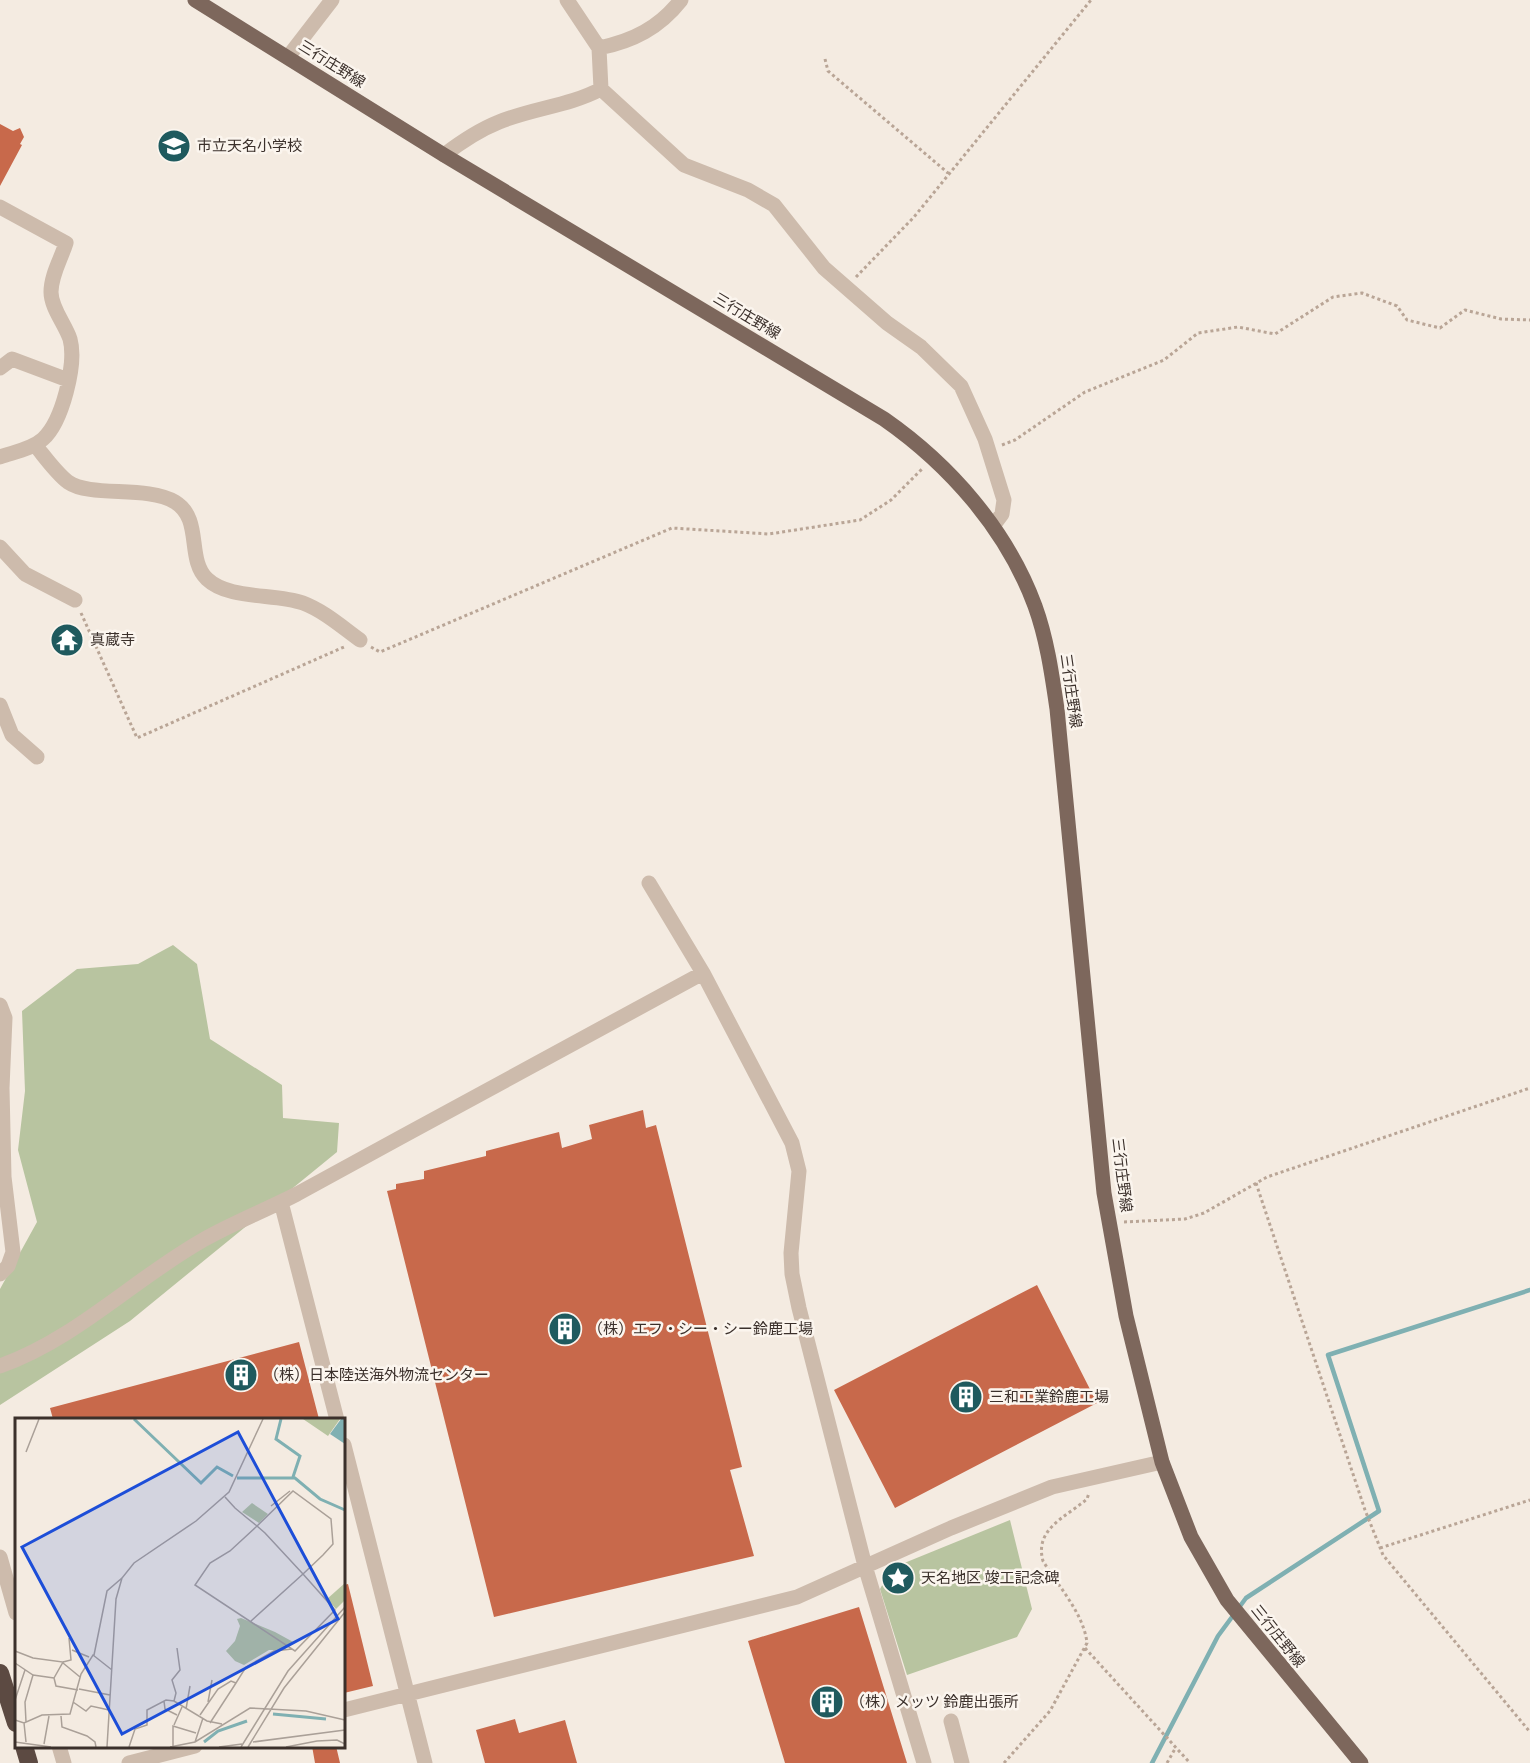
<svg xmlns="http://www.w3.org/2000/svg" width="1530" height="1763" font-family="'Fira Sans Condensed','Noto Sans JP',sans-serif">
<rect width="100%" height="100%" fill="#f4ebe1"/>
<path fill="#b8c4a0" d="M 173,945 L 197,964 L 210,1039 L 282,1085 L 283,1118 L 339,1123 L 337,1152 L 130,1321 L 0,1405 L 0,1289 L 37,1222 L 18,1150 L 25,1091 L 22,1011 L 77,969 L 138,964 Z
M 1010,1520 L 1032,1609 L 1017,1637 L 907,1675 L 880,1589 L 892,1568 Z"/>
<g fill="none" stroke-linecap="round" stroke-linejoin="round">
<path stroke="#7fb0b2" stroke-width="4.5" d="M 1152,1763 L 1218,1636 L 1246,1598 L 1379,1511 L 1328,1355 L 1530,1290"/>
</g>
<path fill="#c8694b" d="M 0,124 L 13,131 L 20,128 L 24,137 L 20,144 L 22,145 L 0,186 Z
M 643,1110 L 646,1128 L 656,1125 L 742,1467 L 730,1470 L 754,1556 L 494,1617 L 387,1191 L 396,1189 L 396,1184 L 424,1179 L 424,1171 L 486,1156 L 486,1151 L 559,1132 L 562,1148 L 592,1139 L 589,1125 Z
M 1037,1285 L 1097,1403 L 895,1508 L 834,1390 Z
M 299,1342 L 319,1419 L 53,1419 L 50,1408 Z
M 348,1584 L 373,1686 L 344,1693 L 344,1585 Z
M 859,1607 L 907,1763 L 785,1763 L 748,1641 Z
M 515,1719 L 519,1733 L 565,1720 L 577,1763 L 485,1763 L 476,1730 Z
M 312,1746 L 336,1746 L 340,1763 L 315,1763 Z"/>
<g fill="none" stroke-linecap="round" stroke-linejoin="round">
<path stroke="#b9a596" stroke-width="3" stroke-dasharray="3 3" stroke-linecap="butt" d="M 825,59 L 828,71 L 948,173
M 856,277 L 914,217 L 1091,0
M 1002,445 L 1015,440 L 1085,392 L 1164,360 L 1198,333 L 1238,327 L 1275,334 L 1333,297 L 1362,293 L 1397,306 L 1407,320 L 1440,328 L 1465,310 L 1501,319 L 1530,320
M 81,613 L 137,738 L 344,647
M 371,647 L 380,652 L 672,528 L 769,534 L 860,520 L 891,500 L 923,468
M 1256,1183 L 1365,1510 L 1383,1555 L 1530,1732
M 1124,1222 L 1185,1219 L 1204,1213 L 1267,1177 L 1530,1088
M 1380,1548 L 1530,1500
M 1085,1648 L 1190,1763
M 1004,1763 L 1050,1711 L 1087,1643 C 1084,1614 1058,1586 1043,1561 C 1034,1529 1066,1517 1087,1499 L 1089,1493
M 1167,1763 L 1176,1747"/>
<path stroke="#cdbbac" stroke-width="15" d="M 599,48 C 633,41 659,28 681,0
M 288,57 L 332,0
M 601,89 L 684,165 L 748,190 L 774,205 L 824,268 L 887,323 L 921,347 L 961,386 L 985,439 L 1004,500 L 1002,514 L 993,526
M 444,155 C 461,142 479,130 499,122 C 533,108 569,106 601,89 L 599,48 L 567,0
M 0,207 L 66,243 C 61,259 51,275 51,292 C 51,308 65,324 70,339 C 77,364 62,422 43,439 C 32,449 14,452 0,457
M 0,368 L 12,359 L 68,380
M 35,445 C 45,457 56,473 68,482 C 91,498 146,485 175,502 C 203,519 186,559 207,579 C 229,600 275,593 303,603 C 324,611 342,627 360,640
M 0,547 L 25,574 L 75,600
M 0,705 L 12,735 L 37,757
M 649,883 L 703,973
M 0,1005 L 5,1018 L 2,1088 L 4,1177 L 13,1252 L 8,1266 L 0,1274
M 281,1202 L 337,1420
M 0,1366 C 76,1339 134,1279 203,1240 C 233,1223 266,1210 297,1194 C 432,1120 567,1047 703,973 L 792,1143 L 799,1171 L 791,1253 L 792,1274 L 799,1308 L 865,1566 L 924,1763
M 344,1445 L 425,1763
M 0,1557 L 16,1613
M 344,1710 L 797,1597 L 951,1528 L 1052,1487 L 1162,1462
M 951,1721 L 962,1763
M 59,1746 L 64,1763
M 129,1763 L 195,1746"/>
<path stroke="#7d675c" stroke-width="15" d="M 195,0 L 444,155 L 884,419 C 950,465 1007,530 1035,606 C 1047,639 1052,675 1057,709 L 1104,1193 L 1126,1316 L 1162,1462 L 1191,1537 L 1227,1600 L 1361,1763"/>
<path stroke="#5c4a42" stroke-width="18" d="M 0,1673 L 16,1723
M 24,1746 L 29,1763"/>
</g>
<defs>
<g id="school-disc" transform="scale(1.725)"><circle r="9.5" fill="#1f5a5e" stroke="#fbf5ee"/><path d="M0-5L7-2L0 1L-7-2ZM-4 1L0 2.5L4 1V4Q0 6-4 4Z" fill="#fff"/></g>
<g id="temple-disc" transform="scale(1.725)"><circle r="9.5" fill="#1f5a5e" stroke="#fbf5ee"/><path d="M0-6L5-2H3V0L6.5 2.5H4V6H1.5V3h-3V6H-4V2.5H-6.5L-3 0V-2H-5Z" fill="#fff"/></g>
<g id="building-disc" transform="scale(1.725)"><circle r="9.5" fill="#1f5a5e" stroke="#fbf5ee"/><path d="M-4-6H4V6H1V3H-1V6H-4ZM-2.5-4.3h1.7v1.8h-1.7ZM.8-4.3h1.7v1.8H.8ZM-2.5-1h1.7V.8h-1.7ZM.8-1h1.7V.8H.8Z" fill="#fff"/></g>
<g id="sight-disc" transform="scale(1.725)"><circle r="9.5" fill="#1f5a5e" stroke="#fbf5ee"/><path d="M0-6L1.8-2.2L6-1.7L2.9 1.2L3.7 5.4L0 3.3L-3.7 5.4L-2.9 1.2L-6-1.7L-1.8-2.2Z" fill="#fff"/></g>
</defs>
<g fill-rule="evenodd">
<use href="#school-disc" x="174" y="146"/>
<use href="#temple-disc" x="67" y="640"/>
<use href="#building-disc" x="565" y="1329"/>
<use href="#building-disc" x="241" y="1375"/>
<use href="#building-disc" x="966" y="1397"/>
<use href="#sight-disc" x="898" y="1578"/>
<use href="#building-disc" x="827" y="1702"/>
</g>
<g text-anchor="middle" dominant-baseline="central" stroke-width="5" stroke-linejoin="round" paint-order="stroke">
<g font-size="15" fill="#3b302b" stroke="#fbf5ee">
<text transform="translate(332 64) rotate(32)">三行庄野線</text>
<text transform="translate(747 316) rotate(31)">三行庄野線</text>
<text transform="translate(1071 691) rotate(82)">三行庄野線</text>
<text transform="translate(1122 1175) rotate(83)">三行庄野線</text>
<text transform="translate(1278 1636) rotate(51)">三行庄野線</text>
</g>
<g font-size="15" fill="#3b302b" stroke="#fbf5ee" text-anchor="start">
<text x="197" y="146">市立天名小学校</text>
<text x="90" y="640">真蔵寺</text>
<text x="588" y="1329">（株）エフ・シー・シー鈴鹿工場</text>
<text x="264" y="1375">（株）日本陸送海外物流センター</text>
<text x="989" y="1397">三和工業鈴鹿工場</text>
<text x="921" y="1578">天名地区 竣工記念碑</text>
<text x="850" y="1702">（株）メッツ 鈴鹿出張所</text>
</g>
</g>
<g transform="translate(15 1418)">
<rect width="330" height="330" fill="#f4ebe1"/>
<path d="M 288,1 L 325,1 L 313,18 ZM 237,85 L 253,96 L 244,105 L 227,94 ZM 330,165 L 330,182 L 321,191 L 312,181 ZM 226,200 L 260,214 L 280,225 L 268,232 L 254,232 L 229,247 L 220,243 L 211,233 L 220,223 L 225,208 L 222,201 Z" fill="#b8c4a0"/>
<path d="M 326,1 L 330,1 L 330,26 L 315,16 Z" fill="#7fb0b2"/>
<path fill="none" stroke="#7fb0b2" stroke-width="3" d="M 119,1 L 186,65 L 202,49 L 218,58M 266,1 L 261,21 L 285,38 L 278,59M 222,60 L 280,60 L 305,81 L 330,92M 258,296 L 311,301M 189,324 L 203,313 L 232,303"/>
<path fill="none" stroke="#aaa098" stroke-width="1.5" d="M 11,34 L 24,1M 210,79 L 220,90 L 232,100 L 242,108 L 250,115 L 288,156 L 320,192 L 280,233 L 180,167 L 195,145 L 215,133 L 242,108 L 278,73 L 316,101 L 318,126 L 308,137 L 288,156 L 236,203M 256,88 L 275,73M 57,232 L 74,239M 0,233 L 18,240 L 48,244 L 39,260 L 41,268 L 63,272M 79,237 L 92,173 L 107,160M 48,244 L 56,242 L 54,220M 0,245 L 18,257 L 39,260M 48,245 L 65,259M 64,271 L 95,277M 0,282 L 10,252M 149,283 L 150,291 L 162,297M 159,283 L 161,275 L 157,262 L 165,252 L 162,230M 58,284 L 71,293 L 76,288 L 94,292M 193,284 L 197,262M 171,291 L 175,268M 185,297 L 203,271 L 216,263 L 221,265 L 231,249 L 259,233 L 277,231M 46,298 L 47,309 L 72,318 L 80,324 L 81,329M 0,302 L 9,305 L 27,297 L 55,296 L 66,256 L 78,237 L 97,252M 11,304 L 10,284 L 18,257M 9,305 L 11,324M 195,305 L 221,265M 159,307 L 167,289M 0,324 L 36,329M 180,324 L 188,300M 238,324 L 330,312M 29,326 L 34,298M 92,329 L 101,181 L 107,160 L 119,145 L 181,103 L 214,74 L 248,1M 114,329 L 120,311 L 132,307 L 132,292 L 151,282 L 159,283 L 192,303 L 207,306M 155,329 L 180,324 L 235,290 L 291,293 L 330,302M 158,329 L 158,308 L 181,315M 204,329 L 227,326M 226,329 L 273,253 L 330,189M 233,329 L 269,270 L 330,194M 271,329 L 302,323 L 322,322 L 330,326"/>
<path fill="#1d4ed8" fill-opacity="0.15" stroke="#1d4ed8" stroke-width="3" d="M 223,14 L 323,201 L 107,316 L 7,129 Z"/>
<rect width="330" height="330" fill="none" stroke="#3b302b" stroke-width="3"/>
</g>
</svg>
